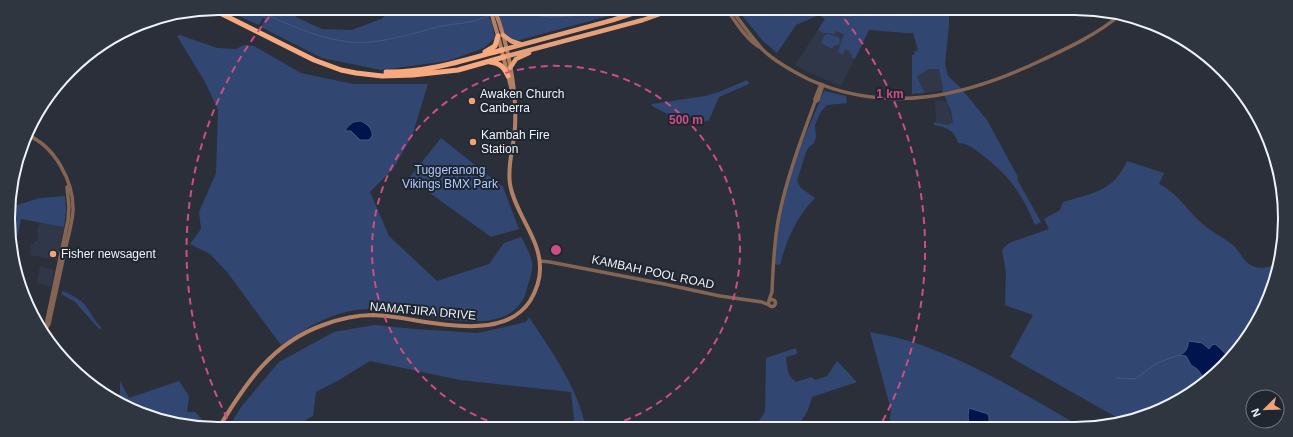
<svg xmlns="http://www.w3.org/2000/svg" width="1293" height="437" font-family="Helvetica,sans-serif">
<rect width="100%" height="100%" fill="#2a2f3a"/>
<path fill="#2f3748" d="M 825,19 L 869,30 L 841,86 L 809,73 L 795,65 Z
M 929,69 L 939,69 L 943,89 L 942,90 L 925,93 L 917,77 Z
M 935,100 L 947,102 L 953,123 L 947,125 L 936,122 Z
M 41,222 L 64,227 L 57,260 L 30,255 L 31,244 L 34,244 L 35,241 L 37,241 L 39,233 L 37,233 L 39,223 Z
M 40,266 L 54,270 L 51,287 L 37,283 Z"/>
<path fill="#314772" d="M 221,8 L 290,8 L 296,17 L 322,29 L 352,30 L 381,19 L 393,8 L 485,8 L 492,23 L 495,38 L 484,48 L 448,61 L 381,70 L 322,58 L 261,27 L 265,19 L 263,18 L 259,25 Z
M 503,8 L 563,8 L 569,10 L 573,8 L 622,8 L 612,15 L 516,41 C 503,39 501,22 498,11 Z
M 736,8 L 949,8 L 949,26 L 945,64 L 948,76 L 959,86 L 987,120 L 1018,177 L 1017,179 L 1041,222 L 1035,225 C 1023,195 1008,174 982,155 C 974,149 968,143 958,143 C 955,130 945,127 934,125 L 934,122 L 947,125 L 953,123 L 951,111 L 942,90 L 943,89 L 939,69 L 929,69 L 917,77 L 925,93 L 912,94 L 912,55 L 915,54 L 914,52 L 918,50 L 913,33 L 906,33 L 869,30 L 855,59 L 851,57 L 852,55 L 849,53 L 850,51 L 845,49 L 843,55 L 838,52 L 844,34 L 836,31 L 834,34 L 823,33 L 818,30 L 825,19 L 819,15 L 796,25 L 777,53 L 763,41 Z
M 828,34 L 838,37 L 840,40 L 839,45 L 834,45 L 832,49 L 821,43 L 824,36 Z
M 180,35 L 217,48 L 236,49 L 244,45 L 254,46 L 301,73 L 353,84 L 428,84 L 412,136 L 393,169 L 370,192 L 389,236 L 437,281 L 489,264 L 504,243 L 521,237 C 525,244 530,253 532,262 C 534,267 529,282 527,288 C 514,349 410,307 370,309 C 333,310 310,326 281,345 L 227,272 L 210,254 L 190,244 L 201,229 L 199,212 L 216,173 L 218,110 L 205,82 L 177,36 Z
M 747,80 L 749,84 L 719,97 L 709,120 L 704,122 L 697,116 L 677,119 L 652,106 L 652,104 L 705,96 L 719,92 Z
M 824,91 L 846,96 L 847,103 L 827,105 L 820,113 L 815,125 L 816,137 L 814,143 L 809,147 L 806,152 L 797,181 L 801,188 L 815,198 C 796,218 787,238 780,265 L 774,264 C 777,233 781,201 791,171 C 801,144 813,117 824,91 Z
M 441,138 L 503,187 L 519,229 L 491,237 L 409,178 Z
M 1127,161 L 1164,173 L 1159,184 C 1180,195 1187,211 1204,225 C 1213,233 1225,238 1234,246 C 1241,253 1244,263 1253,266 C 1261,270 1272,267 1279,261 L 1278,273 L 1257,324 L 1213,377 L 1167,407 L 1123,421 L 1010,357 L 1033,315 L 1005,305 L 1006,273 L 1002,250 L 1009,243 L 1049,229 L 1044,219 L 1060,210 L 1063,202 C 1092,193 1113,192 1127,161 Z
M 65,196 L 66,210 L 64,227 L 21,219 L 15,248 L 13,248 L 11,207 L 40,198 Z
M 63,291 C 71,295 80,299 85,305 C 91,312 94,321 101,327 L 100,330 L 75,302 L 61,294 Z
M 529,317 C 552,352 577,386 586,428 L 575,428 L 571,392 L 460,380 L 370,361 L 339,380 L 316,392 L 313,416 L 290,429 L 228,429 L 241,407 L 279,362 L 334,332 L 374,325 L 415,329 L 478,333 L 526,322 Z
M 870,332 C 890,336 910,340 929,348 C 983,368 1032,399 1082,427 L 889,428 L 891,410 Z
M 796,348 L 797,354 L 786,357 C 787,367 787,376 796,382 L 811,377 L 815,380 L 827,376 L 837,361 L 857,382 L 812,397 L 808,410 L 797,428 L 754,428 L 765,412 L 766,358 Z
M 120,381 L 129,398 L 179,381 L 189,396 L 187,412 L 195,412 L 208,426 L 207,427 L 164,422 L 120,402 Z"/>
<path fill="#01144e" stroke="#485781" d="M 361,121 C 367,124 373,129 372,136 L 369,140 L 360,140 L 351,131 L 345,131 C 349,124 353,121 361,121 Z
M 1189,341 L 1202,343 L 1209,349 L 1212,345 L 1215,344 L 1221,349 L 1229,358 L 1213,377 L 1201,385 L 1200,380 L 1202,375 L 1197,369 L 1191,365 L 1186,356 L 1179,355 C 1182,354 1186,352 1187,348 C 1189,345 1187,344 1189,341 Z
M 969,408 L 988,414 L 989,417 L 989,427 L 972,427 C 967,422 968,415 969,408 Z"/>
<g fill="none" stroke-linecap="round" stroke-linejoin="round">
<path stroke="#485781" stroke-width="1" d="M 252,8 C 283,22 315,38 349,42 C 379,45 413,33 442,26 C 451,24 460,24 469,22 C 476,21 483,18 489,16
M 500,15 L 523,14 L 551,17 L 570,16 L 591,8
M 1116,378 L 1135,379 L 1157,363 L 1179,355"/>
<path stroke="#846452" stroke-width="3.5" d="M 726,8 C 734,20 748,42 761,48
M 731,8 C 740,22 751,36 762,49 C 775,62 794,72 810,80 C 889,115 966,96 1040,61 C 1068,48 1098,34 1121,14
M 815,102 L 815,99 L 821,84
M 27,135 C 55,146 74,182 73,211 C 72,224 68,237 65,250 C 60,275 54,300 49,324 L 47,327
M 540,261 L 550,262 L 664,284 L 720,296 L 762,302 L 769,305
M768.5 303a3.5 3.5 0 1 1 7 0a3.5 3.5 0 1 1-7 0Z
M 769,300 L 772,292 C 773,266 774,241 779,216 C 787,177 801,140 815,102 L 818,100 L 823,85
M 46,338 L 47,320 L 68,220 L 69,207 L 67,187"/>
<path stroke="#b38065" stroke-width="4" d="M 490,8 L 498,36 L 513,95
M 218,429 C 245,384 272,343 323,325 C 339,319 356,315 373,315 C 417,316 500,347 530,301 C 536,291 540,281 540,269 C 541,239 515,214 510,184 C 507,165 514,146 515,127 C 517,89 508,44 494,8"/>
<path stroke="#e8a078" stroke-width="4.5" d="M 503,35 L 511,41 L 520,44
M 502,50 L 613,20 L 649,8
M 504,57 L 643,20 L 677,8
M 510,68 L 516,59 L 529,53"/>
<path stroke="#f8aa7e" stroke-width="5" d="M 212,9 L 314,60 L 341,70 L 356,73 L 382,76 L 413,75 L 458,70 L 504,57
M 485,52 L 495,46 L 498,36
M 490,62 C 500,63 504,67 508,76
M 386,72 C 426,73 464,60 502,50"/>
</g>
<g fill="none" stroke="#cd4e82" stroke-width="2" stroke-dasharray="7 5">
<path d="M510 428A184 184 0 1 1 602 428"/>
<path d="M233 429A369 369 0 0 1 275 10M837 10A369 369 0 0 1 880 426"/>
</g>
<g fill="#f0a378" stroke="#202630" stroke-width="1.5">
<circle cx="472" cy="101" r="4"/>
<circle cx="473" cy="142" r="4"/>
<circle cx="53" cy="254" r="4"/>
</g>
<g text-anchor="middle" dominant-baseline="central" stroke-width="4" stroke-linejoin="round" paint-order="stroke">
<g font-size="12" fill="#eef2f9" stroke="#202630" text-anchor="start">
<text x="480" y="94">Awaken Church<tspan x="480" dy="14">Canberra</tspan></text>
<text x="481" y="135">Kambah Fire<tspan x="481" dy="14">Station</tspan></text>
<text x="61" y="254">Fisher newsagent</text>
</g>
<g font-size="12" fill="#abc8ff" stroke="#202630">
<text x="450" y="170">Tuggeranong<tspan x="450" dy="14">Vikings BMX Park</tspan></text>
</g>
<g font-size="12" fill="#eef2f9" stroke="#202630">
<text transform="translate(653 272) rotate(12)">KAMBAH POOL ROAD</text>
<text transform="translate(423 311) rotate(5)">NAMATJIRA DRIVE</text>
</g>
</g>
<path d="M0 0H1293V437H0ZM218 15H1075A203 203 0 0 1 1278 218V219A203 203 0 0 1 1075 422H218A203 203 0 0 1 15 219V218A203 203 0 0 1 218 15Z" fill="#303640" fill-rule="evenodd"/>
<path fill="none" stroke="#eef2f9" stroke-width="2" d="M218 15H1075A203 203 0 0 1 1278 218V219A203 203 0 0 1 1075 422H218A203 203 0 0 1 15 219V218A203 203 0 0 1 218 15Z"/>
<circle cx="556" cy="250" r="6" fill="#cd4e82" stroke="#202630" stroke-width="2"/>
<g font-size="12" text-anchor="middle" font-weight="bold" fill="#cd4e82" stroke="#202630" stroke-width="4" stroke-linejoin="round" paint-order="stroke">
<text x="890" y="98">1 km</text>
<text x="686" y="124">500 m</text>
</g>
<g transform="translate(1265 409) rotate(247)"><circle r="19" fill="#202630" stroke="#727880"/>
<path d="M0-3L7 15L0 10L-7 15Z" fill="#f0a378"/>
<text y="-6" font-size="11" font-weight="bold" text-anchor="middle" fill="#eef2f9">N</text>
</g>
</svg>
